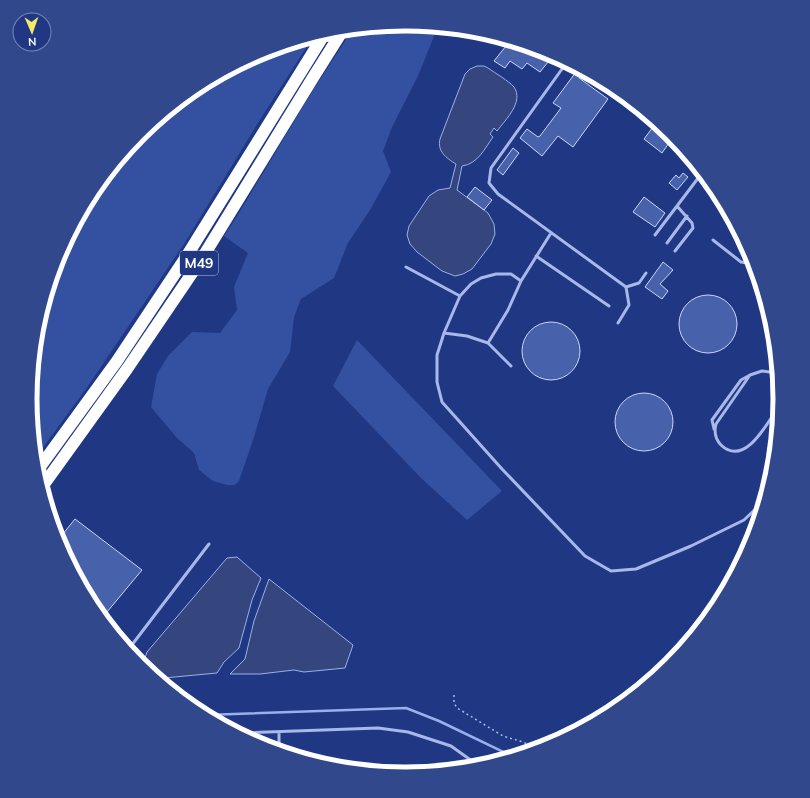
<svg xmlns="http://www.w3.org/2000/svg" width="810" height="798" font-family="Mulish,sans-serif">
<rect width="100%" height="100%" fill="#203883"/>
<path fill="#3350a1" d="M 405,24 L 443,28 L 435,34 L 418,76 L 392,127 L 383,151 L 391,172 L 370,210 L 348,243 L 334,278 L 301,299 L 294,317 L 290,352 L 268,389 L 254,437 L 239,481 L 235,485 L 227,485 L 213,481 L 199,470 L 194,453 L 176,437 L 151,407 L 157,374 L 168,356 L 192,332 L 220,333 L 237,310 L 234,287 L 248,253 L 224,236 L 239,213 L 313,90 L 353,29 Z
M 313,37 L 261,118 L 184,244 L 86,389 L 36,457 L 30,399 L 37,326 L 59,255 L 93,190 L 140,134 L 197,87 L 262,52 Z
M 357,340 L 502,491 L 467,520 L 422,479 L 333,386 Z"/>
<path fill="#35467e" stroke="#9ab0ea" d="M 477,66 L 484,66 L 488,68 C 495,73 509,81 514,87 C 524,102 506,119 497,131 L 494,128 L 490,134 L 493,137 C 485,148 478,164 462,166 L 457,190 L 488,213 L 494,224 L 495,234 L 491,244 L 472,269 L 463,274 L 455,276 L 442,271 L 417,252 L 410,244 L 407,235 L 409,226 L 429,196 L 438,190 L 450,188 L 456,164 C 446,158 437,151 440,139 L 465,74 L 470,69 Z
M 237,557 L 261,578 L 252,600 L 239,648 L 224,662 L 217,673 L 164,678 L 142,666 L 147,652 L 227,558 Z
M 269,579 L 353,645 L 345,668 L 304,672 L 294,670 L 260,674 L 230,674 L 245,659 L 254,621 Z"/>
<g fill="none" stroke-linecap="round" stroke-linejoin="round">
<path stroke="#9ab0ea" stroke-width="2.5" d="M 205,715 L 406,708 L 439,721 L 512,756"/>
</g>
<path fill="#4861ab" stroke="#cbd6f7" d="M 510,41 L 526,46 L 548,62 L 540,72 L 527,63 L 522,69 L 510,61 L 505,68 L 494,61 Z
M 576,72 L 581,75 L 579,78 L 608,99 L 573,147 L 558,136 L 542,156 L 520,138 L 527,129 L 538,137 L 540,136 L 561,108 L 553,103 Z
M 653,127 L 671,140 L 662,153 L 644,139 Z
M 513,148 L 519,153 L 503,175 L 497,170 Z
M 683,173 L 688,177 L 677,190 L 669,183 L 676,175 L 679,178 Z
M 475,187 L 492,200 L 484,210 L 467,197 Z
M 644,197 L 665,213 L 655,227 L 633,212 Z
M 663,262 L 673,270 L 660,284 L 668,291 L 662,299 L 645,287 Z
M679 324a29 29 0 1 1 58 0a29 29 0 1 1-58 0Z
M522 351a29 29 0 1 1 58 0a29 29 0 1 1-58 0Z
M615 422a29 29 0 1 1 58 0a29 29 0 1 1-58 0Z
M 75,519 L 142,570 L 102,618 L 93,607 L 58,540 Z"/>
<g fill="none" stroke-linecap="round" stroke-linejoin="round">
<path stroke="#a7b8e9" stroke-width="1.5" stroke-dasharray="2 3" stroke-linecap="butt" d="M 454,695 L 454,703 L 457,708 L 503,736 L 523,742 L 538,749"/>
<path stroke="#a7b8e9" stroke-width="3" d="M 567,62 L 491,168 L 489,183 L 498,194 L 626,287 L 629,305 L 618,323
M 655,235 L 702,173
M 713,240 L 741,262 L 747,263 L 753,260
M 667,243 L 687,216
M 675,251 L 693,228 L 692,223 L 677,206
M 536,256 L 609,306
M 406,267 L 460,296
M 521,281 L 511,274 L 496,274 L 481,278 L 471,284 L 460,296 L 444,333 L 437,355 L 437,382 L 442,402 L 502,469 L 585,556 L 611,571 L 636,569 L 691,546 L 744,520 L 764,501
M 626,287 L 639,283 L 646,273
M 444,333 L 467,336 L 488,343 L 511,366
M 488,343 L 508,310 L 521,281 L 551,233
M 777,373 L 762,371 L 750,375 L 716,424 C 714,432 715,439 721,445 C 745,468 768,422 779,406
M 714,429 L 712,420 L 741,380 L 750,375
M 128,650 L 209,544
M 279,732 L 279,751
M 239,733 L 378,728 L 408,732 L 451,746 L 479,766"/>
<path stroke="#fff" stroke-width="12" d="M 37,471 L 117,361 L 188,254 L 325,33
M 42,487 L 127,369 L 201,260 L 314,76 L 343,30"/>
</g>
<g text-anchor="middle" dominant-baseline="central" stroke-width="3.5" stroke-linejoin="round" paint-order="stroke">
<rect fill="#203883" stroke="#bcc3da" stroke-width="1" x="180" y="251" width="38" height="24" rx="3"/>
<g font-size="14" font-weight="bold" fill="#fff">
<text x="199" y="263">M49</text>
</g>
</g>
<path d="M0 0H810V798H0ZM37 399a368 368 0 1 1 736 0a368 368 0 1 1-736 0Z" fill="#32488d" fill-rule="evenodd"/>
<path fill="none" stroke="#fff" stroke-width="5" d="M37 399a368 368 0 1 1 736 0a368 368 0 1 1-736 0Z"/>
<g transform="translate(32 32) rotate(178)"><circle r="19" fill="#203883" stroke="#7988b5"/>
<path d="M0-3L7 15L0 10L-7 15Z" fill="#f6e967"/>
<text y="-6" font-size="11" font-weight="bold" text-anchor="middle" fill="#ffffff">N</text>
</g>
</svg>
